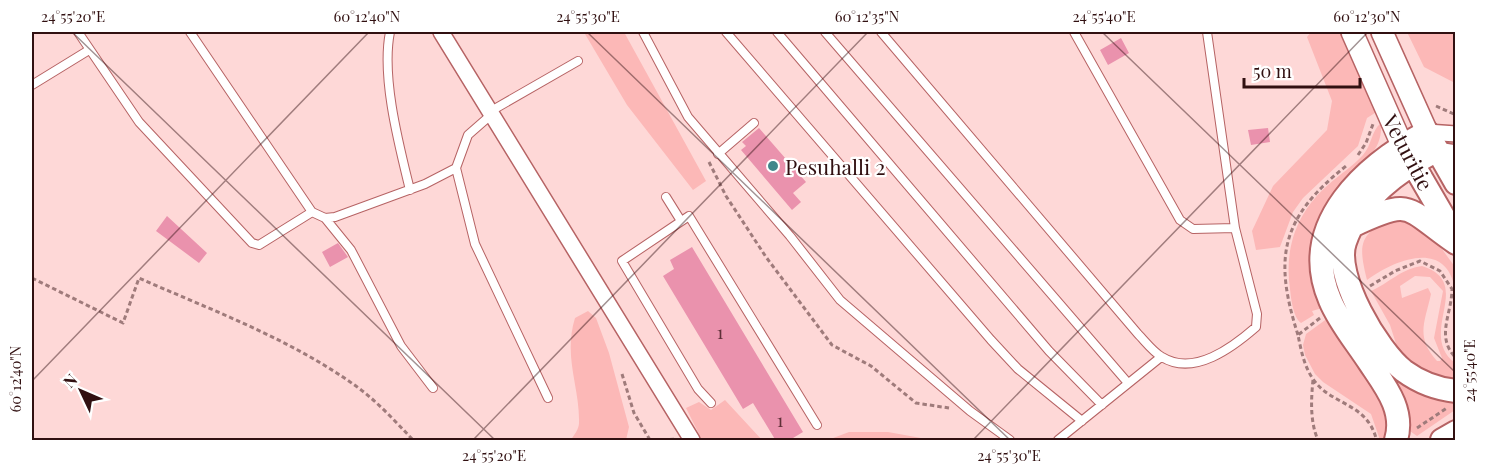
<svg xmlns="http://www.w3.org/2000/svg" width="1487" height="472" font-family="'Playfair Display',serif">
<rect width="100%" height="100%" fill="#fed8d7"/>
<path fill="#fcb8b7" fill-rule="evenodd" d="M 589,32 L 624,32 L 706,181 L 693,190 L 627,105 L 585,34 Z
M 1311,32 L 1342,32 L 1378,111 L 1367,118 L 1358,146 L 1303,198 L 1293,212 L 1280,247 L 1256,250 L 1252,231 L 1273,186 L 1327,130 L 1332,101 L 1307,37 Z
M 1407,32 L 1455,32 L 1455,83 L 1424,67 Z
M 1381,123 C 1383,151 1364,161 1346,178 C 1310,212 1301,265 1322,308 L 1312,311 L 1314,315 L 1301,323 C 1293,317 1291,298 1290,289 C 1284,248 1297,212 1328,185 C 1339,175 1353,166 1363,155 C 1372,145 1371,131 1381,123 Z
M 1394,214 L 1426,227 L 1455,267 L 1455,289 C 1446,238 1394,260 1367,280 C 1357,240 1361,236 1394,214 Z
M 1422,266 C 1476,283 1416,333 1455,363 L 1455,381 L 1427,374 L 1399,353 L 1390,325 L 1371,291 C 1389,283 1401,269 1422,266 ZM 1415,276 L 1430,277 L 1443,291 L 1434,338 L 1442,358 L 1440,361 L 1437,361 C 1415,337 1425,322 1431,294 L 1428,288 L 1402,298 L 1400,286 Z
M 588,311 L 596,318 L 609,353 L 629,427 L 626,440 L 571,440 C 574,435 579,429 579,423 C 580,387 563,357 575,318 Z
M 1328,318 L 1383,401 L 1389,419 L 1385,440 L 1380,440 L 1371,414 L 1323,382 L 1315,374 L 1305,355 L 1303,345 L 1306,334 Z
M 1385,365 L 1455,400 L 1455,410 L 1417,436 L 1407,429 Z
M 725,400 L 762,440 L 702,440 L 686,408 L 699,402 L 711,410 Z
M 849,432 L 888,432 L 932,440 L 828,440 Z"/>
<path fill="#ea92ad" d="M 1121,38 L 1129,53 L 1108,65 L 1100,50 Z
M 759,128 L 806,182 L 793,193 L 801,202 L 792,210 L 741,150 L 746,146 L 742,142 Z
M 1268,128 L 1270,142 L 1251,145 L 1248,130 Z
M 167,216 L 207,253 L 199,263 L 156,231 Z
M 338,243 L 348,257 L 330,267 L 322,252 Z
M 692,247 L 803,432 L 788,441 L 776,441 L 753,403 L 743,409 L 663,276 L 674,269 L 670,260 Z"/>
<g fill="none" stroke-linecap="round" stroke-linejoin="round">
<g stroke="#b66364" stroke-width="10">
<path id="service" d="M 78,32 L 139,122 L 252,243 L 259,245 L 312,212 L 325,218 L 335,217 L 425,184 L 456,168
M 190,32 L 312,212
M 390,32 C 381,77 399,145 410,190
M 643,32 L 688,117 L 790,236 L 840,300 L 970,411 L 1010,440
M 726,32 L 991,340 L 1018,369 L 1082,421
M 777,32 L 1049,351 L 1102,405
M 825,32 L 1128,383
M 881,32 L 1138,334 C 1145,341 1153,352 1162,357 C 1194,377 1233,347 1256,327 L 1257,314 L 1235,228 L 1207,32
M 1074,32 L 1180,220 L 1193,229 L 1235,228
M 32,85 L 89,50
M 491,111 L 578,61
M 492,114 L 468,135 L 456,168 L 475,244 L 548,398
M 718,154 L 754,123
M 666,197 L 681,221
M 325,218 L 351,250 L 401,346 L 433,388
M 711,403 L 698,389 L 622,261 L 689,216 L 817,425
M 1058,440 L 1161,357"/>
</g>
<g stroke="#b66364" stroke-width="18">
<path id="minor" d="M 441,32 L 692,440
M 1427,132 L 1456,134
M 1437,150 L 1456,153"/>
</g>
<g stroke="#b66364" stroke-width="24">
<path id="secondary" d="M 1352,32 L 1402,145
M 1382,32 L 1427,132"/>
</g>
<g stroke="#b66364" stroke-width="26">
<path id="primary" d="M 1437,150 C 1398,171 1360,198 1345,242 C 1333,275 1378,351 1404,371 C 1419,382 1437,389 1456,391
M 1406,152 L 1456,238
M 1352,226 C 1413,197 1404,207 1456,243
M 1396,440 C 1405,410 1385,386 1369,362 C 1356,342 1339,322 1330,300 C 1297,223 1367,164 1427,132 L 1456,183
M 1442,440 L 1456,432"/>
</g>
<path stroke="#9f7b7b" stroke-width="3" stroke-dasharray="4.5 3" stroke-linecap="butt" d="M 1436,106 L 1456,115
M 1358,155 L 1366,143 L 1373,124
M 709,162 L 726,196 L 766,257 L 832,345 L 871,366 L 916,403 L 949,408
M 32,278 L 123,323 L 139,278 C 211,310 288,338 353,384 C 375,399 395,421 413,440
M 1370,286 L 1395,271 L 1420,261 L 1440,271 L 1452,289 C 1452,314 1435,337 1456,358
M 1320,318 L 1298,335 C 1301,350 1304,366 1313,379 C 1330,405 1366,402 1376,438
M 1298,335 C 1273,257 1281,218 1346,166
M 622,374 L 634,413 L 650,440
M 1313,380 C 1311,400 1310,422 1318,440
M 1417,428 L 1447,408
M 662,440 L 676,439"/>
<use href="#service" stroke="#fff" stroke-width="8"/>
<use href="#minor" stroke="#fff" stroke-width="15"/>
<use href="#secondary" stroke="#fff" stroke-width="21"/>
<use href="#primary" stroke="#fff" stroke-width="22"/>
</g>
<path fill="none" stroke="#311011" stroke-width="1.5" stroke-opacity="0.45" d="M 72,32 L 495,440M 587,32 L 1010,440M 1102,32 L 1456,373M 32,381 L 369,32M 473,440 L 868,32M 973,440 L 1368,32"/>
<circle fill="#3f878b" stroke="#fff" stroke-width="2" cx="773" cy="166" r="6"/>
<g text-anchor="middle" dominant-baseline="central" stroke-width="4.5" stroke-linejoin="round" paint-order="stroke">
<g font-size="18" fill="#5f3038">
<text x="720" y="332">1</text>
<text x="780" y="420">1</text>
</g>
<g font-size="21" fill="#311011" stroke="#fff">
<text transform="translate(1409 152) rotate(62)">Veturitie</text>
</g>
<g font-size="21" fill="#311011" stroke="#fff" text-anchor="start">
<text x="785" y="166">Pesuhalli 2</text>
</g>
</g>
<rect width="1487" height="472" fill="none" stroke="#ffffff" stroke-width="66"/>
<g transform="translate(81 391) rotate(314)" stroke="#ffffff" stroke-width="4.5" paint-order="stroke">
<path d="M0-4.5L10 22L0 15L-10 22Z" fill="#311011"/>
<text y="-9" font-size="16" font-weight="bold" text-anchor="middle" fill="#311011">N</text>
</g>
<path d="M1244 78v9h116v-9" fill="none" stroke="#311011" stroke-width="3"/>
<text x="1253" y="78" font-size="18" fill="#311011" stroke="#ffffff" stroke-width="4.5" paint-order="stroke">50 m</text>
<rect x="33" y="33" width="1421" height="406" fill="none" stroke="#311011" stroke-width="2"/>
<g font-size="15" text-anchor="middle" fill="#311011">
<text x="73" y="22">24°55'20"E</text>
<text x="367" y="22">60°12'40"N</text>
<text x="588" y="22">24°55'30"E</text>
<text x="867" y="22">60°12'35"N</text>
<text x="1104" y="22">24°55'40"E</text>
<text x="1367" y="22">60°12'30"N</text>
<text transform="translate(1470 371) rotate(-90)" y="5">24°55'40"E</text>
<text transform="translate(16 379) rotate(-90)" y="5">60°12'40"N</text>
<text x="494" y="461">24°55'20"E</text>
<text x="1009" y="461">24°55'30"E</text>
</g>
</svg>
